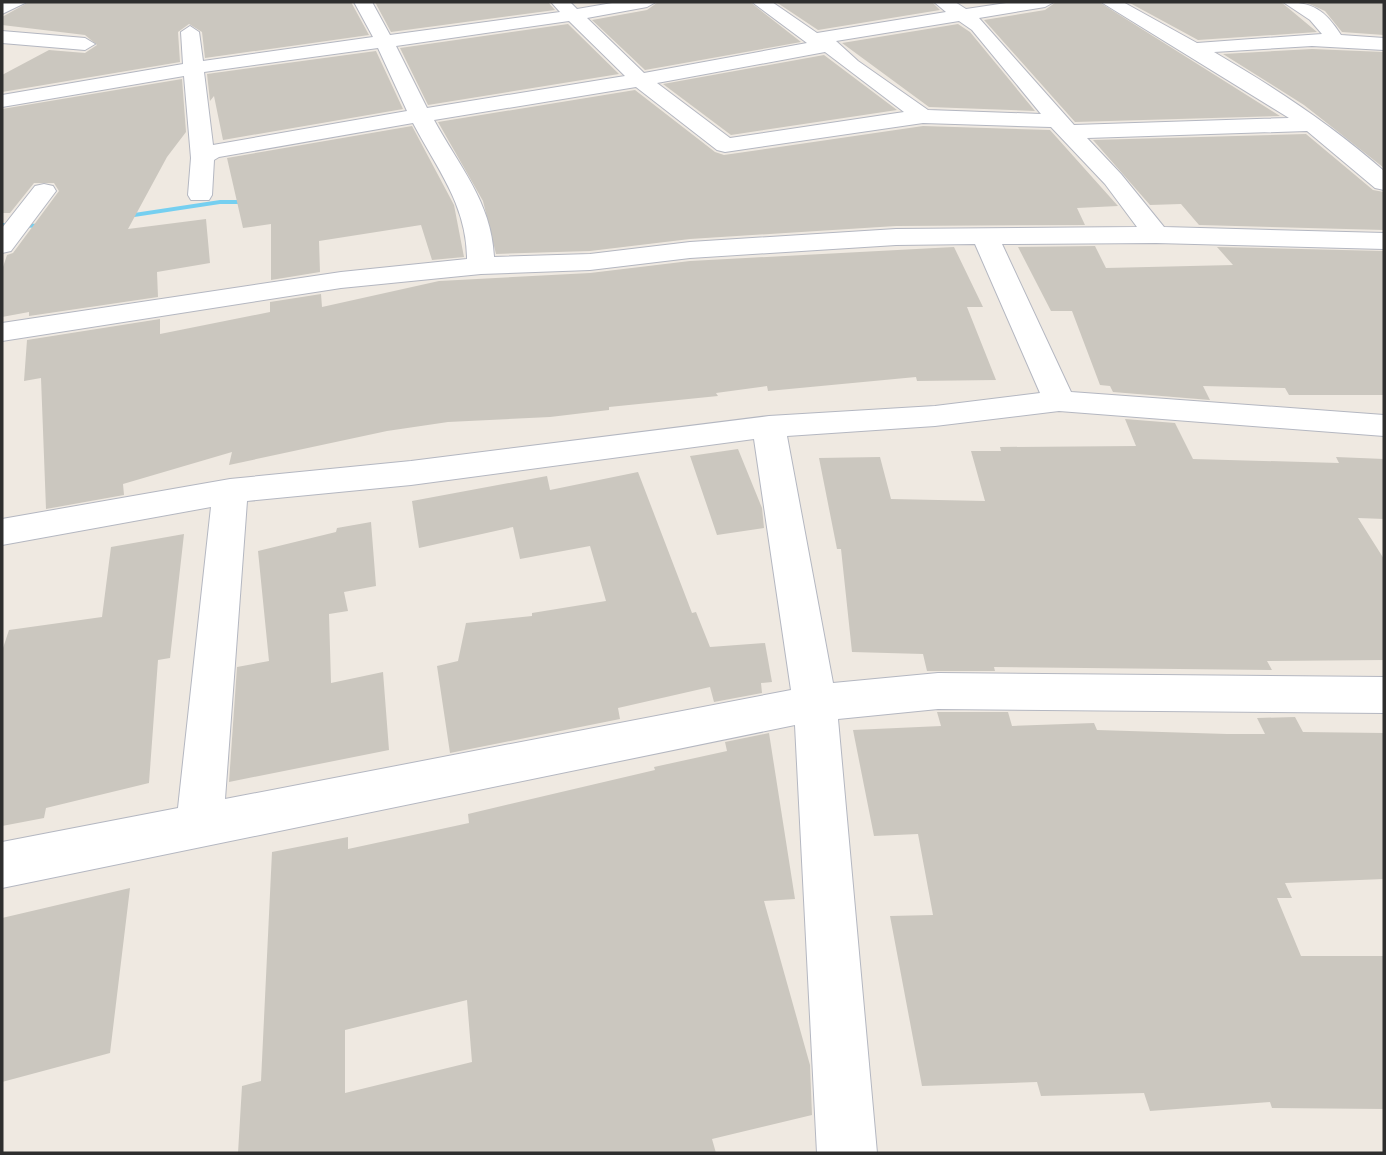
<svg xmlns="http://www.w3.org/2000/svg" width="1386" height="1155" font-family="'Source Sans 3',sans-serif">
<rect width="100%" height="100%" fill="#efe9e1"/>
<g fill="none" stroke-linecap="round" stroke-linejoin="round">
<path fill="#75cff0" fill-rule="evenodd" d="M 220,200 L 251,200 L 254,202 L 251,204 L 220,204 L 121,219 L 118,217 L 121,215 Z
M 2,223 L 46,224 L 50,226 L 46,228 L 2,227 Z"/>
</g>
<path fill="#cbc7bf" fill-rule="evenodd" d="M 29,2 L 351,2 L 369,35 L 205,58 L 202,32 L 189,24 L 178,32 L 180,62 L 2,92 L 2,75 L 49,50 L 85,53 L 97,45 L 85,35 L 2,25 L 2,17 Z
M 375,2 L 548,2 L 555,10 L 391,32 Z
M 658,2 L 750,2 L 801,42 L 645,70 L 592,20 L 647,10 Z
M 776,2 L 932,2 L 940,10 L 818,30 Z
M 1056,2 L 1099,2 L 1280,116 L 1075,122 L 984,20 L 1045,10 Z
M 1128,2 L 1281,2 L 1317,32 L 1198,40 Z
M 1305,2 L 1384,2 L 1384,35 L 1342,32 L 1325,11 Z
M 568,24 L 619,74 L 428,105 L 400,48 Z
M 958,24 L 970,32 L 1035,111 L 929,107 L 842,43 Z
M 1312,49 L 1384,52 L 1384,168 L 1304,105 L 1223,54 Z
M 376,51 L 403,109 L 223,140 L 214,96 L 210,101 L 207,74 Z
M 824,55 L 897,110 L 731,135 L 663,84 Z
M 182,79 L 186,132 L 167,157 L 128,229 L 206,219 L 210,263 L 157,272 L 158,297 L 29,316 L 29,312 L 2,317 L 2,270 L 7,255 L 13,253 L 59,191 L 54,183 L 34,183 L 10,213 L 2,213 L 2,109 Z
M 635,90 L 715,152 L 724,155 L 923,126 L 1050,130 L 1118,206 L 1077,208 L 1085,225 L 896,226 L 690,239 L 590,251 L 496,254 L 483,201 L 438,122 Z
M 412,126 L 454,205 L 464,257 L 432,260 L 421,225 L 319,241 L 320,272 L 271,280 L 271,224 L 243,228 L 227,158 Z
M 1306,134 L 1373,190 L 1384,192 L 1384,230 L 1199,225 L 1181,204 L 1150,205 L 1093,140 Z
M 1095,246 L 1106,268 L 1233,265 L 1217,247 L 1384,251 L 1384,395 L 1289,395 L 1285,388 L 1203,386 L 1210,400 L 1113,392 L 1110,386 L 1100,385 L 1072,311 L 1051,311 L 1018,247 Z
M 954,247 L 983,307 L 967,307 L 996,380 L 917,381 L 916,377 L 768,391 L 767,386 L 716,393 L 718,396 L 609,407 L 609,410 L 550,417 L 448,422 L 387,431 L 229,465 L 232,452 L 123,484 L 124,495 L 46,509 L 41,378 L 24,381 L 27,340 L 160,319 L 160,334 L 270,312 L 270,302 L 321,294 L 322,307 L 439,281 L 590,273 L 690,261 Z
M 1125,419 L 1175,423 L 1193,459 L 1339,463 L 1336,457 L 1384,459 L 1384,519 L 1358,518 L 1384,559 L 1384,660 L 1267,661 L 1272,670 L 994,667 L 995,671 L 927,671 L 923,654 L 852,652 L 841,549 L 837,549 L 819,458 L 880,457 L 891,499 L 985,501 L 971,451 L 1001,451 L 1000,447 L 1136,446 Z
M 738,449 L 762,508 L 764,528 L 717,535 L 690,456 Z
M 638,472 L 692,613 L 696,612 L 710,647 L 765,643 L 772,682 L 761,683 L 762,693 L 714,702 L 710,687 L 618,708 L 620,719 L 450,753 L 437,666 L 458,661 L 466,623 L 532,616 L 532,613 L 606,601 L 590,546 L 520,559 L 513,527 L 419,548 L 412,501 L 547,476 L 550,490 Z
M 371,522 L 376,586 L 344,592 L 348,611 L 329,614 L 331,683 L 383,672 L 389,750 L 229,782 L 237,667 L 269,661 L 258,551 L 336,532 L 337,528 Z
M 184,534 L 170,658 L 158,660 L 149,783 L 46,808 L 44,818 L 2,826 L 2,651 L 9,630 L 102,617 L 111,547 Z
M 937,712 L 1008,712 L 1012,726 L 1094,723 L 1097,730 L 1227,734 L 1265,734 L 1257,718 L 1295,717 L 1303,732 L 1384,733 L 1384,879 L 1285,883 L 1292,898 L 1277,898 L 1301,956 L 1384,956 L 1384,1109 L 1272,1108 L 1270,1102 L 1150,1111 L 1144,1093 L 1041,1096 L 1037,1082 L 922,1086 L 890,916 L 933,915 L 918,834 L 874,836 L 853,730 L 941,726 Z
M 769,733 L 795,899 L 764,901 L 810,1065 L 812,1115 L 712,1139 L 716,1153 L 238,1153 L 242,1086 L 261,1081 L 272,852 L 348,837 L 348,849 L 469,823 L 468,814 L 655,770 L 654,767 L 727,751 L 725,742 ZM 467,1000 L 472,1062 L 345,1093 L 345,1030 Z
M 130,888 L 110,1053 L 2,1082 L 2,918 Z"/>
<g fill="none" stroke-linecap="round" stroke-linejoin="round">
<g stroke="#b4b7c1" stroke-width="2">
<path id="street" d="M 27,2 L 2,14 L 2,3 Z
M 354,2 L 372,2 L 390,35 L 560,12 L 551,2 L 570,2 L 577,9 L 618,2 L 656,2 L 647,7 L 587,18 L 644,73 L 807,43 L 752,2 L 772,2 L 817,33 L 946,12 L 934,2 L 955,2 L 966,9 L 1013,2 L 1054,2 L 1045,7 L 979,18 L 1074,125 L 1289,118 L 1101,2 L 1123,2 L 1197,43 L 1322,34 L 1310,20 L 1283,2 C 1313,2 1325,10 1341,35 L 1384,38 L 1384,50 L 1312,46 L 1214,52 C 1274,87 1332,125 1384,171 L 1384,190 L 1375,188 L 1307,131 L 1087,138 L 1121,174 L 1164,227 L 1384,233 L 1384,249 L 1156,243 L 1002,244 L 1071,392 L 1384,415 L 1384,436 L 1059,411 L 935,426 L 787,436 L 833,683 L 938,673 L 1384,677 L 1384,713 L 938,709 L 838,719 L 877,1153 L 817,1153 L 795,725 L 2,888 L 2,842 L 178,808 L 211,507 L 2,545 L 2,519 L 230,479 L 411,461 L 769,416 L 935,406 L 1040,393 L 975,244 L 896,245 L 690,258 L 590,270 L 481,274 L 341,288 L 2,341 L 2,323 L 341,272 L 467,259 C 467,205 437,169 413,123 L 219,157 L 214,160 L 212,195 L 209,200 L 191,200 L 188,195 L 191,158 L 184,76 L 2,107 L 2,95 L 183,64 L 181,32 L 190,26 L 199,32 L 203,61 L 373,37 ZM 569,21 L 625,76 L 427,108 L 396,46 ZM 959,21 L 972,30 L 1041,114 L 928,110 L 858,61 L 836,41 ZM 378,48 L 407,111 L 213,145 L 204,72 ZM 825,52 L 904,112 L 730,138 L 657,83 ZM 636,87 L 717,150 L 725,152 L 923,123 L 1051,127 L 1105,184 L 1137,227 L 896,229 L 690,242 L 590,254 L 494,257 C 492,203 459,166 434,120 ZM 754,439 L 791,690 L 225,799 L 247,501 L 411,485 Z
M 2,31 L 85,38 L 95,44 L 85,50 L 2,43 Z
M 44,184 L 53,186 L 56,191 L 11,251 L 2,253 L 2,228 L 35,186 Z"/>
</g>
<use href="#street" fill="#fff" fill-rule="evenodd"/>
</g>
<rect width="1386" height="1155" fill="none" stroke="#2e2e2e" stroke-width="7"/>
</svg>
